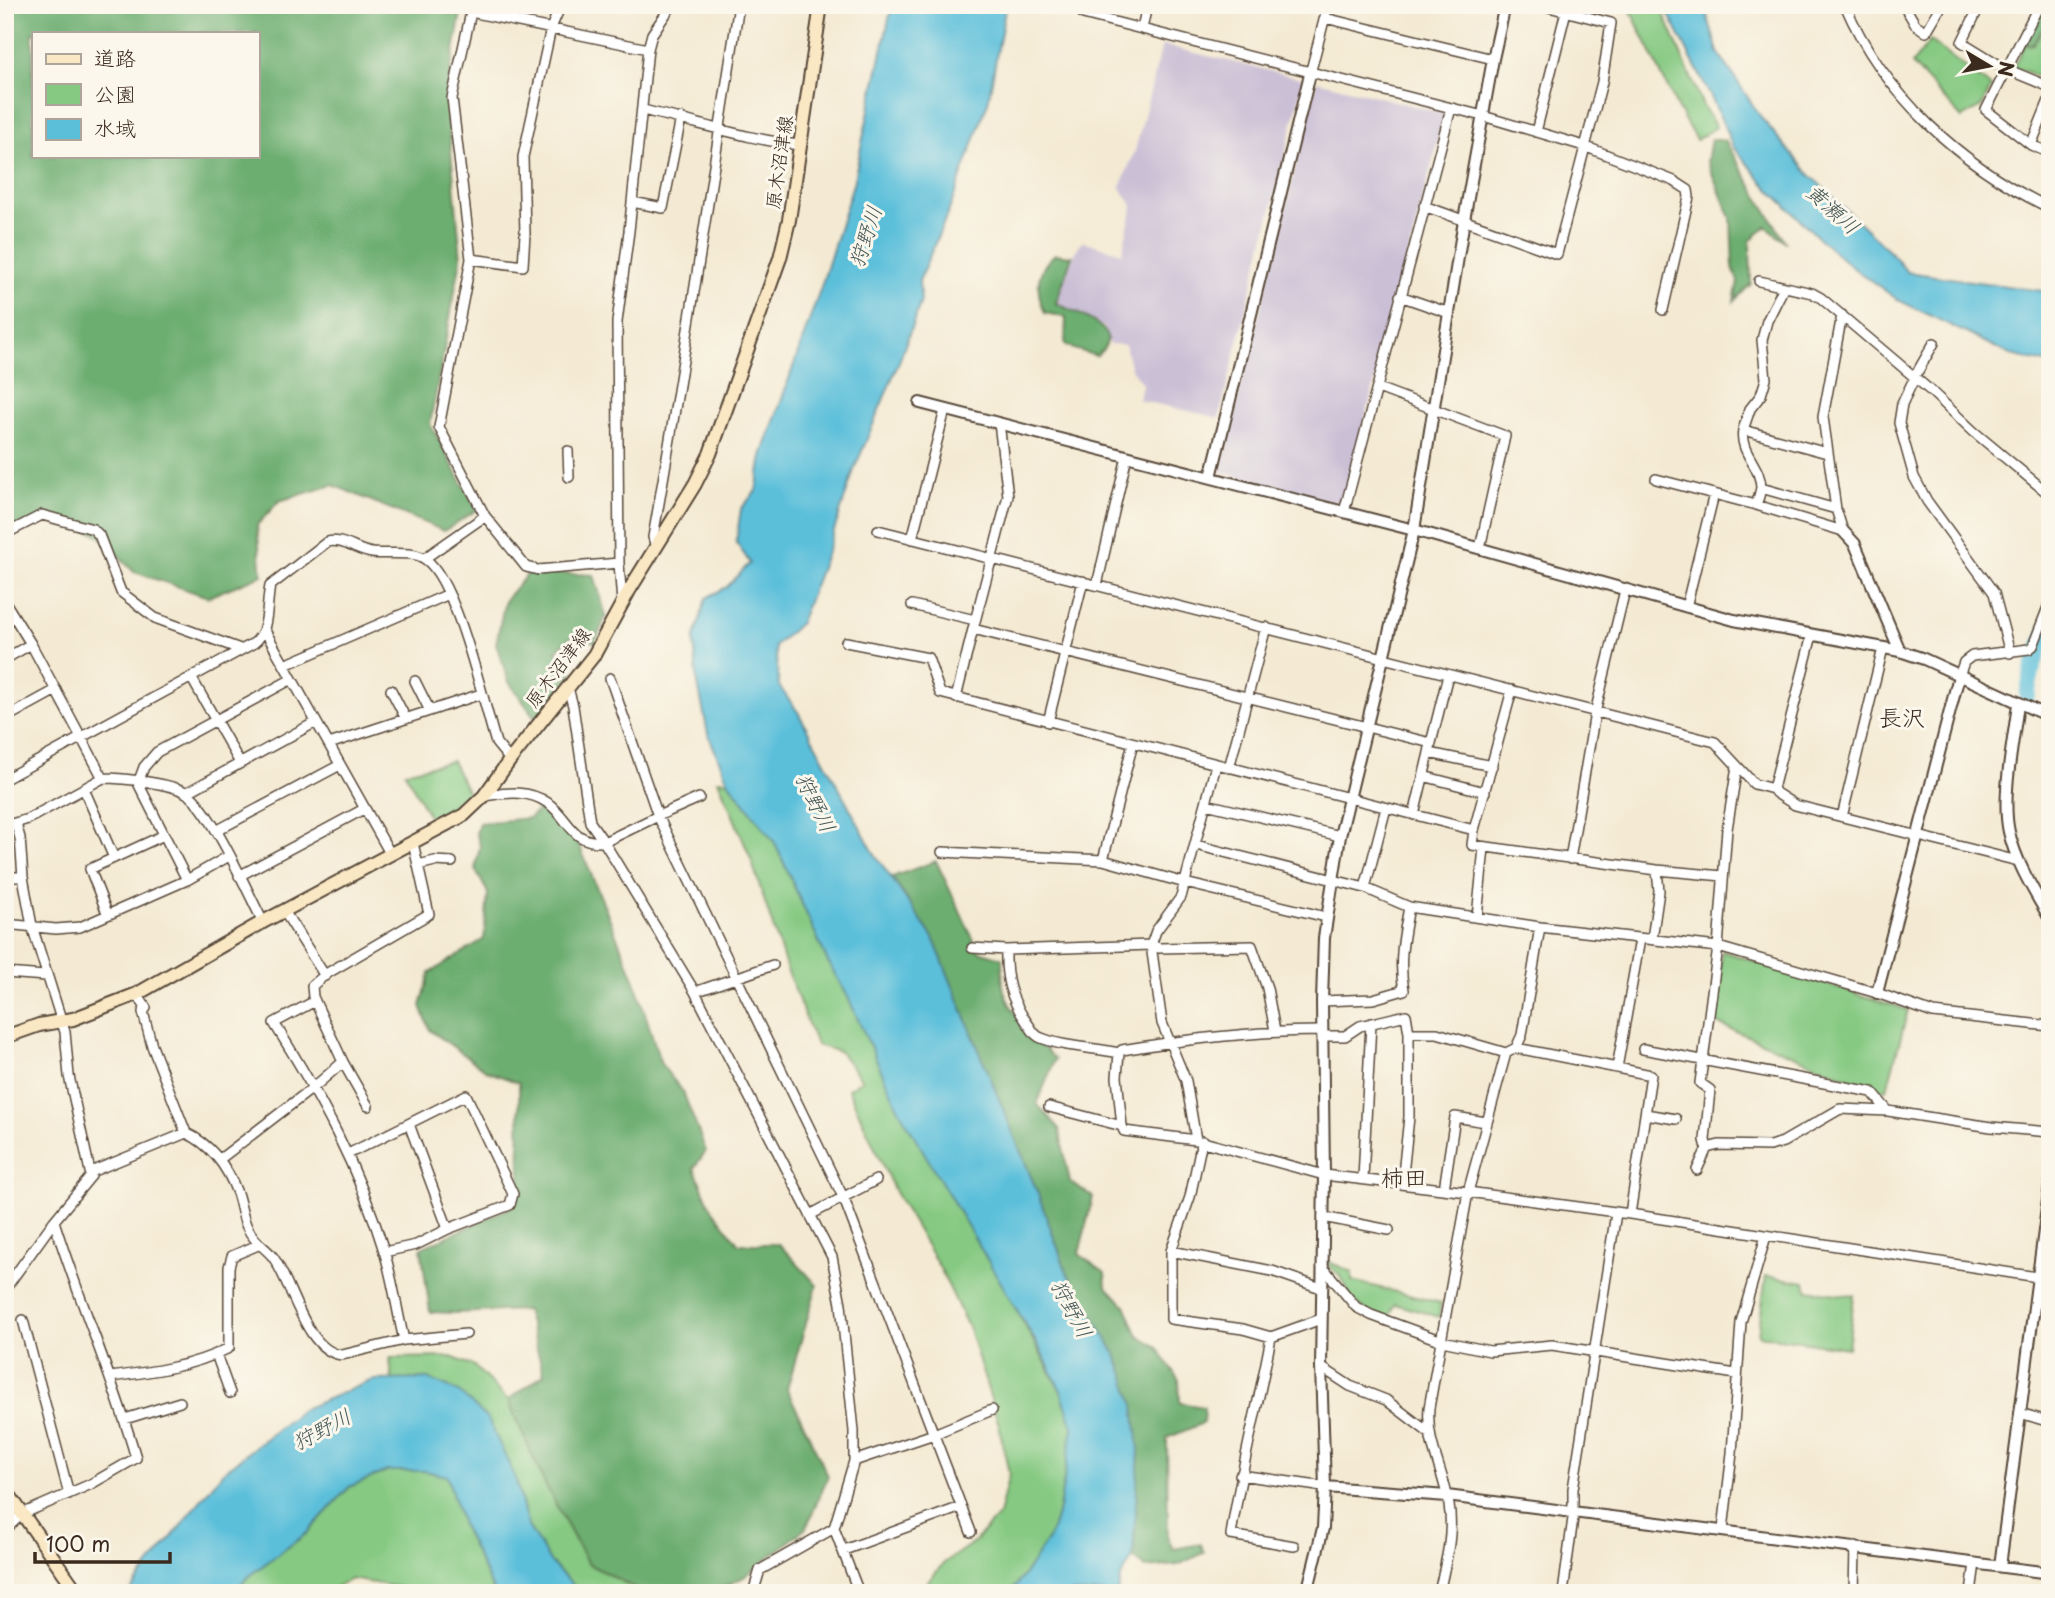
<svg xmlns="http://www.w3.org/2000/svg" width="2055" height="1598" font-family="'Playpen Sans','Klee One',sans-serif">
<rect width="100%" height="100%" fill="#fbf7ec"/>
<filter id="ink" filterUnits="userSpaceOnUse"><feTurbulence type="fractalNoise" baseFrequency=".0143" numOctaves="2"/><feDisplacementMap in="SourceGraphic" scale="14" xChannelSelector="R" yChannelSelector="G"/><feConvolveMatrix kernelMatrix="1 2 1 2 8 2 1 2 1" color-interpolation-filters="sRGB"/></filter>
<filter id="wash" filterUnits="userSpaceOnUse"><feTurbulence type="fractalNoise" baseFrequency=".00686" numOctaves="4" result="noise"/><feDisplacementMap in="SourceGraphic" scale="28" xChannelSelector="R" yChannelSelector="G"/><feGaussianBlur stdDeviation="1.57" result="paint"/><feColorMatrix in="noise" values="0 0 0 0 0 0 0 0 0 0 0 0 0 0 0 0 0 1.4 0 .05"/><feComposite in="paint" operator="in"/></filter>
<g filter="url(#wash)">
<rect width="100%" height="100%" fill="#f4ead3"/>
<path fill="#cbbfd5" d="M 1162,45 L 1304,79 L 1219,418 L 1139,400 L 1142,384 L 1131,369 L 1125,345 L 1109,344 L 1104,327 L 1056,303 L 1075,252 L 1082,241 L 1122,253 L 1133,206 L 1120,187 L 1135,151 Z
M 1317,81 L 1445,114 L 1343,504 L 1220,472 Z"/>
<path fill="#85c982" stroke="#607a50" stroke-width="2" d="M 487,5 L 552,5 L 549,14 L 544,17 Z
M 1628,5 L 1660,5 L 1703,106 L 1716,127 L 1696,140 L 1678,109 Z
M 2045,5 L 2050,5 L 2050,81 L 2013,67 Z
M 1930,41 L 1991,87 L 1982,106 L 1962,118 L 1912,64 Z
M 452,761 L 470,797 L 432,822 L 405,772 Z
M 718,780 L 728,781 L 775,843 L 829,964 L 847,995 L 873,1050 L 1061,1391 L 1074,1427 L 1059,1509 L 1049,1538 L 1017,1585 L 1007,1593 L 918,1593 L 944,1563 L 974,1542 L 999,1515 L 1009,1474 L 999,1425 L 969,1329 L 941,1270 L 895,1192 L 848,1089 L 862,1080 L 840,1052 L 816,1045 L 786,967 L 751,859 Z
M 1722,951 L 1908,1010 L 1887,1089 L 1875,1089 L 1716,1023 Z
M 1320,1258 L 1352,1272 L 1352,1281 L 1441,1303 L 1439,1317 L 1395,1304 L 1388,1319 L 1370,1313 L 1352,1299 L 1339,1275 Z
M 1766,1276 L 1805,1282 L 1807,1290 L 1854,1296 L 1848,1348 L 1758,1335 Z
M 451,1357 L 474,1366 L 508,1400 L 545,1484 L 588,1564 L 645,1593 L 583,1593 L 575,1587 L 551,1563 L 536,1541 L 528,1526 L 515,1477 L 459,1392 L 429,1379 L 392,1380 L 390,1358 Z
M 387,1471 L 425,1471 L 447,1475 L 462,1525 L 495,1593 L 416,1593 L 409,1589 L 351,1579 L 325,1593 L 231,1593 L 254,1572 L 307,1533 L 349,1487 Z"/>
<path fill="#6cad70" stroke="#546c47" stroke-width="2" fill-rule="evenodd" d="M 5,5 L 454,5 L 461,13 L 446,95 L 461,259 L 430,424 L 477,510 L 444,531 L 333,485 L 279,501 L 257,525 L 262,575 L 208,597 L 134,572 L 99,535 L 52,517 L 32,521 L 5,543 ZM 33,33 L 257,33 L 257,156 L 33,156 Z
M 2044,5 L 2050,5 L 2050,18 L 2033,44 L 2028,45 L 2022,41 Z
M 1711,139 L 1725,141 L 1786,243 L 1766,226 L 1750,241 L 1751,284 L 1734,301 L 1738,282 L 1733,268 L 1731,218 L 1707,162 Z
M 1055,254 L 1072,256 L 1056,303 C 1078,315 1130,329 1096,356 L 1074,349 L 1065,344 L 1066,317 L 1045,313 C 1035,291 1036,270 1055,254 Z
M 529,572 L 594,575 L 606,616 L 595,643 L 576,632 L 556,651 L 573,672 L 556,697 L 535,718 L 509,682 L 496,644 L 505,600 Z
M 543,806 L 578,842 L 634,978 L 661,1064 L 683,1092 L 706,1151 L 694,1168 L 710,1206 L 739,1244 L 779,1244 L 817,1285 L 787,1389 L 828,1476 L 806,1528 L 744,1577 L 713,1593 L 645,1593 L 588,1564 L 545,1484 L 508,1400 L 544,1374 L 526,1310 L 454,1313 L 430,1312 L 421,1248 L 510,1208 L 520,1190 L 519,1083 L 487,1071 L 430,1030 L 421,1006 L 430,973 L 484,939 L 488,893 L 475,869 L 480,846 L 476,832 L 479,823 L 529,818 Z
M 936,861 L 979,951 L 1002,958 C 1003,967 1002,977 1003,986 C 1007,1011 1038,1041 1055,1059 L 1037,1104 L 1059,1128 L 1070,1182 L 1093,1197 L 1079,1254 L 1105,1273 L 1106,1286 L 1125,1305 L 1138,1336 L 1156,1346 L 1179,1380 L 1180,1403 L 1204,1407 L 1203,1423 L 1167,1438 L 1168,1538 L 1173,1549 L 1201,1544 L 1204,1553 L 1178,1565 L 1146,1568 L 1133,1557 L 1139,1450 L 1125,1377 L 1115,1353 L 1067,1273 L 1038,1194 L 933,938 L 892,877 Z"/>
<path fill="#5cbfda" stroke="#4c747c" stroke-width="2" d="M 892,5 L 1006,5 L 988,102 L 950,208 L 919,281 L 921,301 L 899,362 L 854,470 L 827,552 L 800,623 L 775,646 L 779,686 L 798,712 L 874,853 L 933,938 L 1038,1194 L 1067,1273 L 1115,1353 L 1125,1377 L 1134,1405 L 1139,1450 L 1133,1557 L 1120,1579 L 1118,1593 L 1007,1593 L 1017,1585 L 1049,1538 L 1059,1509 L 1073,1427 L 1061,1391 L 1040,1349 L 899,1110 L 847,995 L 829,964 L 775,843 L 728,781 L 708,734 L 697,679 L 694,640 L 706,598 L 727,587 L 750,563 L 736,542 L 741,509 L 756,491 L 762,456 L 821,287 L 853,184 Z
M 1664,5 L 1704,5 L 1718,52 L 1762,119 L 1809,174 L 1894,256 L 1907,272 L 2050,292 L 2050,364 L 2011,355 L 1898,300 L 1852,267 L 1823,242 L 1769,189 L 1733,147 L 1715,105 Z
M 429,1379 L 459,1392 L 488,1419 L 515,1477 L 528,1526 L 551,1563 L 575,1587 L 583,1593 L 495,1593 L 462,1525 L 447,1476 L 425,1471 L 387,1471 L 349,1487 L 307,1533 L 254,1572 L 230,1593 L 128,1593 L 223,1472 L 303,1409 L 373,1380 Z"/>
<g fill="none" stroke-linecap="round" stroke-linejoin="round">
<path stroke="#5cbfda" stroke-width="16" d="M 2027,695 L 2033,667 L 2050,622"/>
</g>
</g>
<g filter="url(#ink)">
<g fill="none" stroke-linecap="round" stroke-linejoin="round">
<g stroke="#574739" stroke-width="12">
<path id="minor" d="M 1845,5 C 1884,96 1962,166 2050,208
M 1904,5 L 1915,24 L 1926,32 L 1942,5
M 1980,5 L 1962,42 L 2006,69 L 2050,87
M 2039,5 L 1986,110 L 2031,145 L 2050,153
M 1083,14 L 1483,116 L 1584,146 L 1674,181 L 1688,190 L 1689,197 L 1663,310
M 1325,18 L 1493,59
M 1142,29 L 1147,5
M 1310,74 L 1328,5
M 642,110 C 695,121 747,140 800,145
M 1536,132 L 1566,11
M 2031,145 L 2050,98
M 632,202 L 663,208 L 681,118
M 1424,206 L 1557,254 L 1602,82 L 1611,23 L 1541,5
M 471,259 L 523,266 L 525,234 L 523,157 L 551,28 L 561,5
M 1759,281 L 1812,293 L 1821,298 L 1932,392 L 1973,431 L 2050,495
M 1784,287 L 1767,321 L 1762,340 L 1766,379 L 1761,395 L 1750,409 L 1743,430 L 1827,453
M 1400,296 L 1449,313
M 1842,315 L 1823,417 L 1836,509 L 1843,531
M 1918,371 L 1934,343
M 1912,383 L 1902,404 L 1899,423 L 1914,477 L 1927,501 L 1994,593 L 2010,653
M 1378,388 L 1505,436 L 1480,548
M 999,423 L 1008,496 L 973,629 L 1431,743 L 1448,675
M 1743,430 C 1739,453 1761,465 1761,488 C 1760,493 1758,500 1756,505
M 568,451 L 569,477
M 1656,479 L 1756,505 L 1843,531
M 1761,488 L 1836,509
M 1344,512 L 1451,108
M 878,530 L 1715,742 L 1754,784 L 1773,789 L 1776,793 L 1795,805 L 2018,861
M 5,534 L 42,515 L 93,529 L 99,535 L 121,592 L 155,618 L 240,649
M 912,539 L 945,410
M 656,547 L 653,537 C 685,360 711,182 739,5
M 425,558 L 485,516
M 619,563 L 538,570 L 526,567 L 485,516 L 439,427 L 471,259 L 452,98 L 471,12 L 648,49
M 1097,585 L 1127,456
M 5,602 L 31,644 L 103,778
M 622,603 L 619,563 L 617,322 L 629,231 L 648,49 L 652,34 L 672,5
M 912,605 L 975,620
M 1686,607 L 1714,494
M 264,629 L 391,855
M 846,642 L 928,658 L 940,693 L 1474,830 L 1472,845 L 1657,870 L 1723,876
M 5,659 L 31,644
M 285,665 L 449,594
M 1959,676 L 1964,662 L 1972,656 L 2029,649 L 2033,646 L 2050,602
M 191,677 L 240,763
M 610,678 L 658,816 L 699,798
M 415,681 L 430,711
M 568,688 L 573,706 L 590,822 L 604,842 L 658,816 L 844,1199 L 971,1532
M 391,690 L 406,719
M 956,698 L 973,629
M 5,718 L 56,690
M 1048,722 L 1083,581
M 1431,743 L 1429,753 L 1492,766
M 329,744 L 481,694
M 1229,768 L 1266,627
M 1423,776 L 1485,792
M 5,779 L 254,643 C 270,631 266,604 270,586 L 327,542 C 343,538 356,551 372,553 C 388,555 412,550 425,559 C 456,579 484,704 496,743 L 510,760
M 84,789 L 114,858
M 1773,789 L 1812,635
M 186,793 L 316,722
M 484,796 C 506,793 528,789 548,803 C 571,820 570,843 604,842 L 695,992 L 832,1257 L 841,1304 L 854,1431 L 854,1461 L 834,1528 L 859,1593
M 1206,804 L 1340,836
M 1414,815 L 1429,753
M 1842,817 L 1883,648
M 5,826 L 28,819 L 103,778 C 122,778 171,783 187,793 C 212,810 248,893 263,922
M 1474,830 L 1512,690
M 216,831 L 340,765
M 1196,845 L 1365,888 L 1409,907 L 1540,927 L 1718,947 L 1877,993 L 1933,1013 L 2050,1026
M 942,852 L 1103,860 L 1185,883 L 1326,917
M 1570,859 L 1595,713 L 1625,590
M 1103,860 L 1133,743
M 418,865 L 435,861 L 452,862
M 239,876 L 364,809
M 5,877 L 23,877
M 187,880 L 138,783 L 144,767 L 157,752 L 292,679
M 1365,888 L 1386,808
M 284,911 L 325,976
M 107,913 L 90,869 L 164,835
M 1477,917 L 1484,848
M 5,924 L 56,929 L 80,927 L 187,880 L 229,856
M 1652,939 L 1659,891 L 1657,870
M 972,948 L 1006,950 L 1151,945 L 1156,931 L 1181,897 L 1216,765
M 1006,950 C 1005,977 1010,998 1026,1021 C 1030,1026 1033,1034 1039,1037 C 1065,1048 1092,1047 1119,1053 L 1122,1050 C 1188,1039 1255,1031 1322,1031
M 5,973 L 46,976
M 695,992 L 773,965
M 137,994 L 146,1008 L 143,1012 L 152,1046 L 186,1133 C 212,1145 227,1166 237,1193 C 241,1204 242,1218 248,1229 C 256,1244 264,1246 273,1257 C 292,1283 306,1352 342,1355 L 404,1340 L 466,1334
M 315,1001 L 274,1023 C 320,1096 359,1168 384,1251 C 393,1280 397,1311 404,1340
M 1322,1001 L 1373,999 L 1404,990 C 1398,961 1404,935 1409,907
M 1323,1036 L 1345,1036 L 1360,1026 L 1406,1015 L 1409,1033 L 1437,1033 L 1506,1053
M 1516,1048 L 1617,1068
M 1643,1049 L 1872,1092 L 1888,1111
M 1119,1053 L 1117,1077 L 1122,1126
M 343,1062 L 368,1106
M 1049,1107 L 1122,1126 L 1124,1131 L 1196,1140 L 1324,1175 L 1468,1192 L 1630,1214 L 2050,1279
M 1645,1114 L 1676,1119
M 409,1124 L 448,1229
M 1196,1140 L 1186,1081 L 1162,1023 L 1151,945 L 1159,948 L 1252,946 L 1267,988 L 1275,1031
M 1202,1141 L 1190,1197 L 1171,1251 L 1171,1319 L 1243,1329 L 1271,1337
M 1707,1148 L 1705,1140 L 1710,1090 L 1700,1083 L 1718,947 L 1727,829 L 1737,767
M 348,1154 L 466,1095 L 513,1194 L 510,1205 L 448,1229 L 416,1245 L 384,1252
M 220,1159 L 314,1087 L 343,1062 L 313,997 L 312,986 L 326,974 L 429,914 L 413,843
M 1697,1170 L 1707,1148 L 1719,1145 L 1770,1146 L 1783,1142 L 1840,1109 L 1888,1111 L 1991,1127 L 2050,1132
M 91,1172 L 186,1133
M 1363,1179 L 1371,1023
M 1402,1184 L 1409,1117 L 1409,1033
M 1444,1189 L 1455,1117 L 1486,1122
M 1630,1214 L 1651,1075 L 1617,1068 L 1640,939
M 810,1215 L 876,1180
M 1323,1217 L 1389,1230
M 1171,1251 L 1272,1271 L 1321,1288
M 1322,1266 L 1356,1307 L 1371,1315 L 1442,1341 L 1490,1351 L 1552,1345 L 1736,1374
M 5,1289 L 54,1221 L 91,1176 L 69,1076 L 65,1032 L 32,926 L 23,877 L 20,838 L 16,824
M 23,1320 L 69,1494
M 216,1354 L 230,1393
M 1321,1367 L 1350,1386 L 1386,1400 L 1428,1432
M 110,1377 C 151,1372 192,1367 229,1348 L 229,1267 L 232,1256 L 258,1245
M 2020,1413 L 2050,1422
M 125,1419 L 180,1402
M 854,1461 L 934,1434 L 992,1410
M 1240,1475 L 1325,1487
M 5,1530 L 22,1514 L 91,1484 L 136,1458 C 113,1377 79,1301 54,1221
M 1723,1530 L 1732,1453 L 1741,1322 L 1766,1236
M 1294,1546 L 1231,1535 C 1241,1468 1259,1403 1271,1337 L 1321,1319
M 844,1550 L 961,1507
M 753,1593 L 760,1570 L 834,1528
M 1439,1593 C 1445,1564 1454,1535 1449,1505 C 1444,1472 1426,1443 1429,1408 L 1468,1192 L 1506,1053 L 1516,1048 L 1522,1035 L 1540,927
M 1563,1593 L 1573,1518 L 1573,1489 L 1616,1213
M 1854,1593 L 1855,1547
M 1971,1593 L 1975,1563"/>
</g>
<g stroke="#574739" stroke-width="14">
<path id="tertiary" d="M 465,5 L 471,12
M 920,403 L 1414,530 L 1734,620 L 1900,651 L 1924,659 L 2050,717
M 1211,477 L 1310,74
M 1843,531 L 1855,544 L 1900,651
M 2018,703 C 2014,740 2001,796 2009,832 C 2016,863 2034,891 2050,919
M 1877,993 L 1959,676
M 1325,1487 L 1447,1496 L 2050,1573
M 2000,1566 L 2050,1185
M 1307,1593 L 1323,1528 L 1325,1487 L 1321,1367 L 1324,1175 L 1322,1001 L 1324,938 L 1340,836 L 1414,530 L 1464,220 L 1493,59 L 1505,5"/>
</g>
<g stroke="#574739" stroke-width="16">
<path id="secondary" d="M 5,1037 L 39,1025 L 73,1019 L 137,994 L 263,922 L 464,815 L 484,796 L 510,760 L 594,655 L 630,589 L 695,484 L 710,454 L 780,258 L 789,220 L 821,5
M 5,1489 L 78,1593"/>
</g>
<use href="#minor" stroke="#fff" stroke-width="9"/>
<use href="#tertiary" stroke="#fff" stroke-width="10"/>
<use href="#secondary" stroke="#fae7c3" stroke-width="12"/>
</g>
</g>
<g text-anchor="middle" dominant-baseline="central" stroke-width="6" stroke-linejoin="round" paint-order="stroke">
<g font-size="19" fill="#3b2a1e" stroke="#fbf7ec">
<text transform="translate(778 162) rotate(-82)">原木沼津線</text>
<text transform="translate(557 667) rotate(-53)">原木沼津線</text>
</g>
<g font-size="21" font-style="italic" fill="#455756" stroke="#fbf7ec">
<text transform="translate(1834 208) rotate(42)">黄瀬川</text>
<text transform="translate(864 236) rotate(-72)">狩野川</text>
<text transform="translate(817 802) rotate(64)">狩野川</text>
<text transform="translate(1073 1308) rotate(62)">狩野川</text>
<text transform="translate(321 1428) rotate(-28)">狩野川</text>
</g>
<g font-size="23" fill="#3b2a1e" stroke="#fbf7ec">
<text x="1902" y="716">長沢</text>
<text x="1404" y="1176">柿田</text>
</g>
</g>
<rect width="2055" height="1598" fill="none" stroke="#fbf7ec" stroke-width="28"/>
<rect x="32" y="32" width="228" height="126" fill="#fbf7ec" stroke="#aea59a" stroke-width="2"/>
<rect x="46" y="54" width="35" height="10" fill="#fae7c3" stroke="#aea59a" stroke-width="2"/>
<text x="94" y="66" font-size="21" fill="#3b2a1e">道路</text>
<rect x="46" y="84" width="35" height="21" fill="#85c982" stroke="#aea59a" stroke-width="2"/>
<text x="94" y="102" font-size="21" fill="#3b2a1e">公園</text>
<rect x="46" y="119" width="35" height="21" fill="#5cbfda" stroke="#aea59a" stroke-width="2"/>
<text x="94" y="136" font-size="21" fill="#3b2a1e">水域</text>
<g transform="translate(1989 66) rotate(100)" stroke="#fbf7ec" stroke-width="5" paint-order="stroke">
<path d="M0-5L12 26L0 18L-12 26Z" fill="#3b2a1e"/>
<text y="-10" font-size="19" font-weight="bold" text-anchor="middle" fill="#3b2a1e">N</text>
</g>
<path d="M35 1552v10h135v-10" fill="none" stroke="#3b2a1e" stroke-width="3.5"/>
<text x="46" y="1552" font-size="21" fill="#3b2a1e" stroke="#fbf7ec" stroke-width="5" paint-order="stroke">100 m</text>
</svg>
